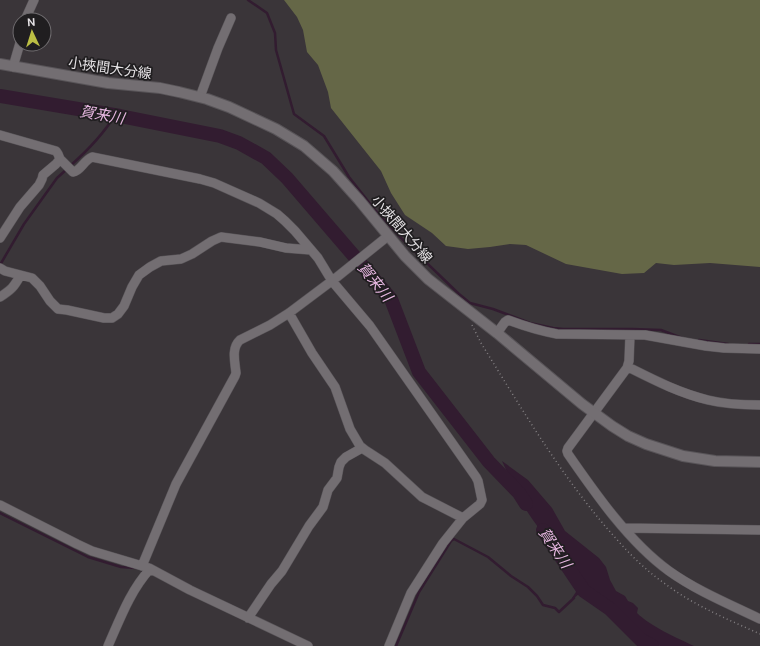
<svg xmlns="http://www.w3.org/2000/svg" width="760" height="646" font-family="'DM Sans','Noto Sans JP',sans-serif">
<rect width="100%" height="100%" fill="#3a3539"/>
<path fill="#656747" d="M 284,0 L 760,0 L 760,267 L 710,263 L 674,265 L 656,263 L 644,273 L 622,274 L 566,264 L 526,245 L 510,244 L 490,247 L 468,249 L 446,246 L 432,233 L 405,215 L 391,193 L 381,171 L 331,108 L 328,92 L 318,65 L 307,52 L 303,30 L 297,17 Z"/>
<path fill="#321c30" d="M 502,461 L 528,480 L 552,508 L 565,531 L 599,558 L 606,567 L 610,580 L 616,591 L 625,596 L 628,601 L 633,603 L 638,608 L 637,613 C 650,626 677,638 694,646 L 660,646 L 651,642 L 631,631 L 628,630 L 619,622 L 613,615 L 610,606 L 587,587 L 573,599 L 572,598 L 583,581 C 561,554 536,529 519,498 C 512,486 508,473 502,461 Z"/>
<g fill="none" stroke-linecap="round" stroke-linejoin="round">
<path stroke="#321c30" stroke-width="2.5" d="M 248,0 L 267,13 L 275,33 L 276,50 L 294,114 L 324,136 L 349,177 L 375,210 L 405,242 L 459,294 L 470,303 L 493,309 L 530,323 L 553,328 L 563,329 L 632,329 L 661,330 L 682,338
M 70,166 C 87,151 103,135 115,115
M 0,265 L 24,224 L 57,178 L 67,169
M 699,340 L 728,344
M 749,344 L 760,344
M 0,513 L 88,557 L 121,567 L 136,568
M 396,646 L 419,592 L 451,541 L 454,539 L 488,557 L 511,576 L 528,587 L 537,596 L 543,605 L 555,608 L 559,612 L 574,598"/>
<path stroke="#321c30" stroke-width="14" d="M 0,96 L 120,116 L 220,136 L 239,143 L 266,158 L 287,178 L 391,299 L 419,372 L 489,462 L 519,493 L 526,504
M 543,530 L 584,591 L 610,609 L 641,640 L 652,646"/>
<g stroke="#585458" stroke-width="10">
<path id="minor" d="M 25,20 L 34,0
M 13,67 L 20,43
M 200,97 L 218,48 L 231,18
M 0,135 L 56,151 L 58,154 L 60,159 L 73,172 C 81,171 83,161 92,157 L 200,179 L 214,183 L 259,203 L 277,214 L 285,221 L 295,231 L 318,258 L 332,281 L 370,326 L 476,477 L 478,481 L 482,500 L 480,504 L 463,518 L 443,543 L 411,593 L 389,646
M 0,238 L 20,207 L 39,185 L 42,179 L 43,175 L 56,164 L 60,159
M 0,268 L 5,271 L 32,278 L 40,286 L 50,301 L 58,309 L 67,310 L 104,318 L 112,318 L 118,314 L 124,306 L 132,287 L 139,275 L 150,267 L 161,261 L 181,259 L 192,254 L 212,241 L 221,237 L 260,242 L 286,248 L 311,250
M 0,297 C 11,290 14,287 20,276
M 289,313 L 312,353 L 335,387 L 350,429 L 360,446 L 365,450 L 385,463 L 422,497 L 463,518
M 497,333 L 505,322 L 508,320 C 524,326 540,331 557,334 L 645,335 L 706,346 L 724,348 L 760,349
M 630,335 L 629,361 L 627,368 L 568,448 L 567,451 L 568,454 C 595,493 629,542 669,571 C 697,591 729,604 760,619
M 628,367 C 654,380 679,393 708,400 C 724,404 743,405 760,405
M 0,505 L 77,544 L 92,551 L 149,568 L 190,590 L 308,646
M 624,528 L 760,530
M 142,566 L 176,484 L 235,376 L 236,373 C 235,362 231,348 240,340 L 270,325 L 289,313 L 337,277 L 388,236
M 248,618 L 271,584 L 282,571 L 309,526 L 323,507 L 328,490 L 337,478 L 339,467 L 341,462 L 346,457 L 362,448
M 108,646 C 120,619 130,591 150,569"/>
</g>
<g stroke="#585458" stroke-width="12">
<path id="secondary" d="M 0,64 L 108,83 L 160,88 L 179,92 L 207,99 L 229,107 L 276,129 L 304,146 L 333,171 L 359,200 L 405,256 L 428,279 L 497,333 L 582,404 L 612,426 L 628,436 L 646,444 L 683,456 L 715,461 L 760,462"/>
</g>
<path stroke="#848083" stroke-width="1.5" stroke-dasharray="1 3" stroke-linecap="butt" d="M 472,325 L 481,343 C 520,406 557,469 605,526 C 623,547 641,567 664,583 C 693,605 727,619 760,634"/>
<use href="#minor" stroke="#736e72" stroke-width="9"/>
<use href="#secondary" stroke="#736e72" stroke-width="10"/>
</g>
<g text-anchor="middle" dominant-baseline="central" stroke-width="3.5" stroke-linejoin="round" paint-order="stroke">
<g font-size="14" fill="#e5e2e5" stroke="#201e20">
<text transform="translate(110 68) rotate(8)">小挾間大分線</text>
<text transform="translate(402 229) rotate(49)">小挾間大分線</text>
</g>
<g font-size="15" font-style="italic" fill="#e7b7e1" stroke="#201e20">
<text transform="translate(102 115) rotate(10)">賀来川</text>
<text transform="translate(375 282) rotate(51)">賀来川</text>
<text transform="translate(555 548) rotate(56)">賀来川</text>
</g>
</g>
<g transform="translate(32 32) rotate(356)"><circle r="19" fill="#201e20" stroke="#6f6c6f"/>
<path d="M0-3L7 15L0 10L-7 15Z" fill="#bcbf44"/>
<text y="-6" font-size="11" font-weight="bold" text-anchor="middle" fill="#e5e2e5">N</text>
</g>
</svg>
